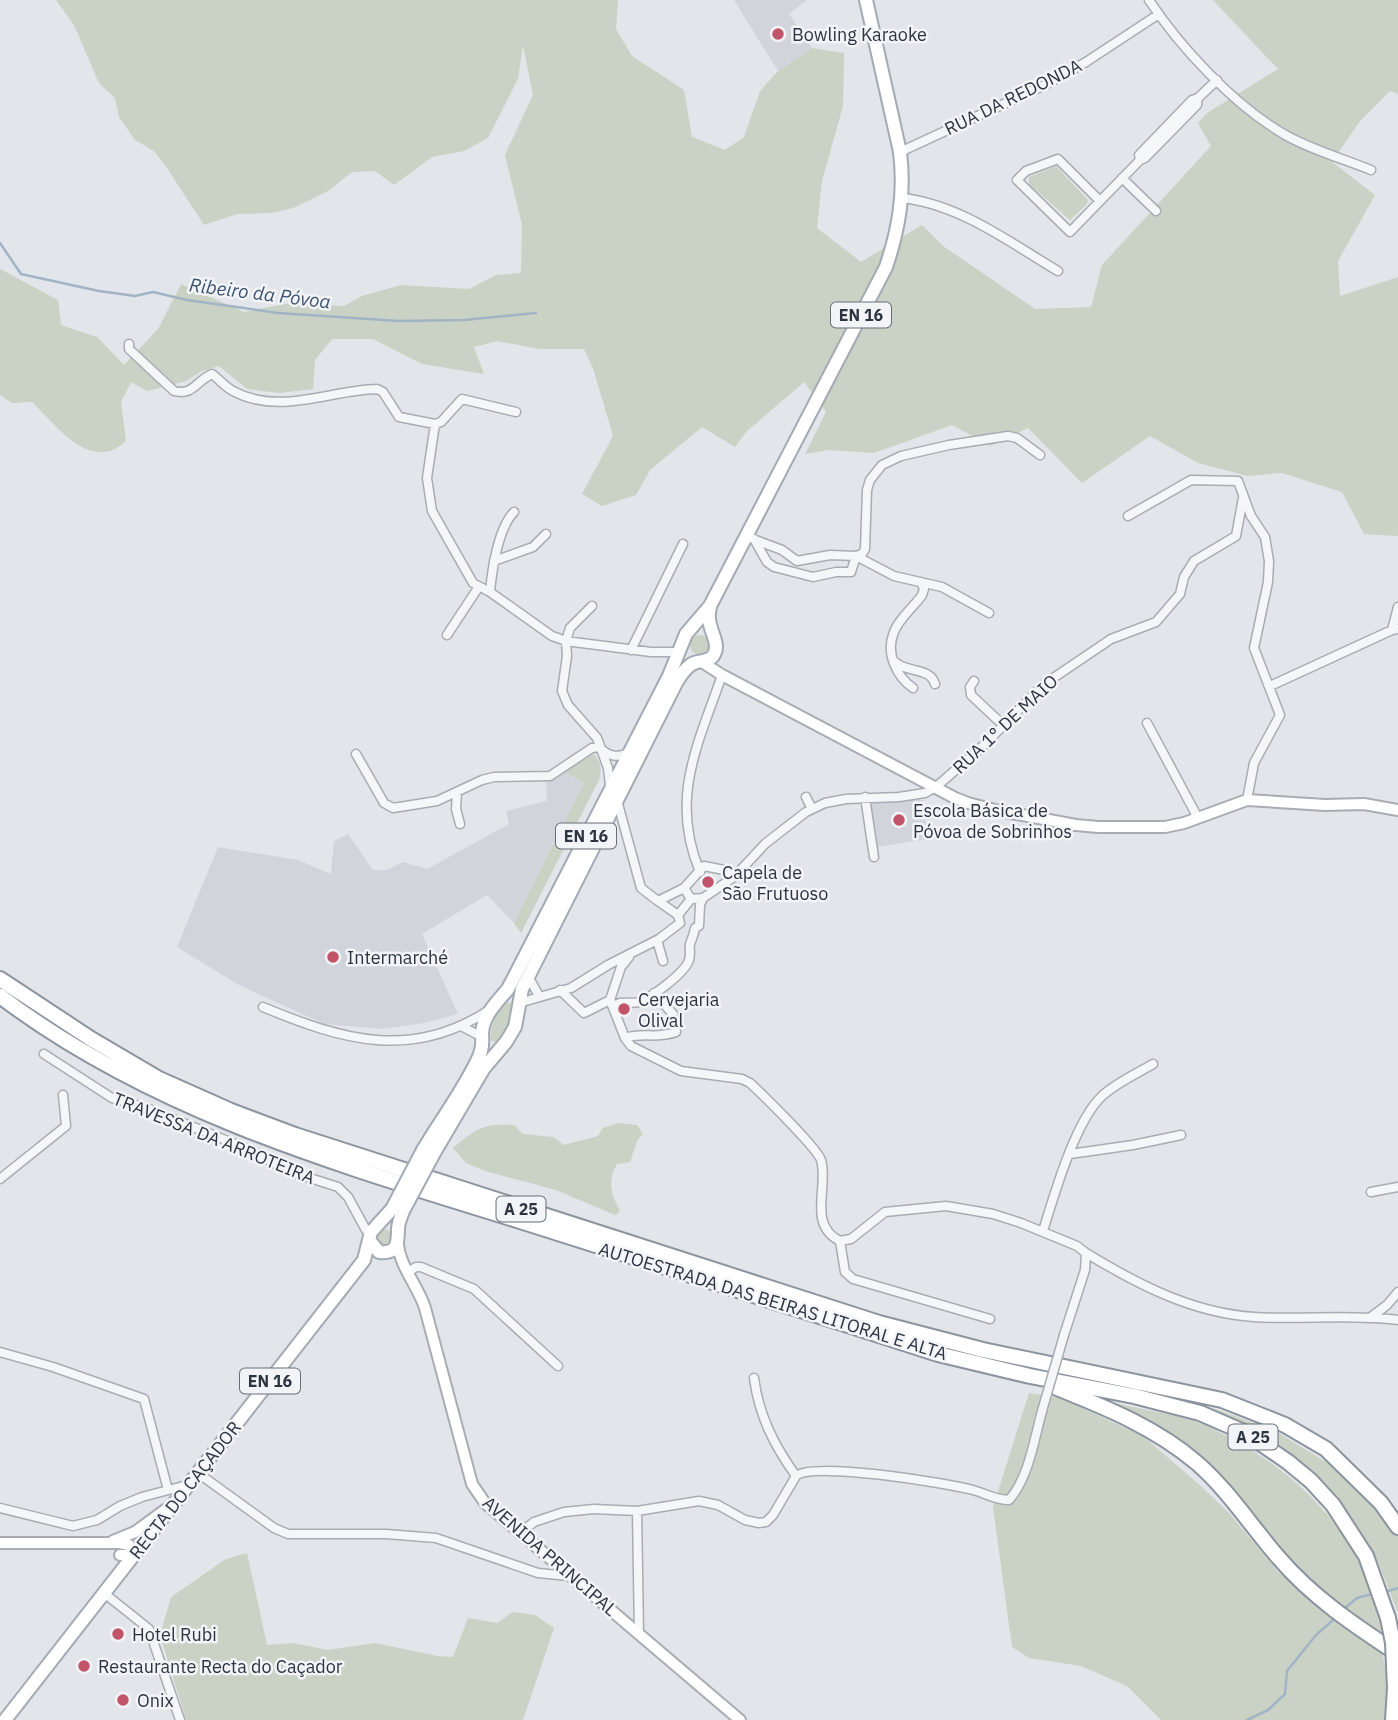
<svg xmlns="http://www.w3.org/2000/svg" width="1398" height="1720" font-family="'IBM Plex Sans',sans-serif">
<rect width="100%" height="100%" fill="#e2e5e9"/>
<path fill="#d1d5db" d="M 734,0 L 807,0 L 789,14 L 812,48 L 778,71 Z
M 563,771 L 584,783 L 514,923 L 487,895 L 422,934 L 458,1014 L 424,1023 L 383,1029 L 324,1024 L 239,985 L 177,947 L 218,847 L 298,860 L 331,874 L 334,841 L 348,834 L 373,870 L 387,870 L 403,862 L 427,869 L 509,824 L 506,811 L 547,801 L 546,782 Z
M 923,800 L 928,839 L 877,847 L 870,801 Z"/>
<path fill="#c9d2c4" d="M 56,0 L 618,0 L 616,29 L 632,56 L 684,90 L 692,137 L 725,150 L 744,137 L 760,91 L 778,71 L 812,48 L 844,53 L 843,106 L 822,181 L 817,228 L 861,262 L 922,225 L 943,246 L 1035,309 L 1091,307 L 1102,265 L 1211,146 L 1198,123 L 1207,113 L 1278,69 L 1213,0 L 1398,0 L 1398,94 L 1390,91 L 1360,121 L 1332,162 L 1375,195 L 1338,261 L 1340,296 L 1398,277 L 1398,536 L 1364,534 L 1342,492 L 1282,473 L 1248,476 L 1198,463 L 1150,436 L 1082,483 L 1028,428 L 991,446 L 952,425 L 874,453 L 828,450 L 805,454 L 826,412 L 804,382 L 747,431 L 735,447 L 702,427 L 650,470 L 636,495 L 602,506 L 582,494 L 613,436 L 593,368 L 584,349 L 539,349 L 497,341 L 474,347 L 484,374 L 422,364 L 373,339 L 332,339 L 315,360 L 313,389 L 279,393 L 247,389 L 219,366 L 202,371 L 186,381 L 147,391 L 131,382 L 121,402 L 126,441 C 91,474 57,426 32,402 L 12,403 L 0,395 L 0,269 L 58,300 L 61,325 L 97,337 L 124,365 L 158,329 L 181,284 L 244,312 L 285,304 L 344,306 L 362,296 L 401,285 L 469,289 L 496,275 L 521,273 L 522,225 L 505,155 L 533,95 L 523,45 L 518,79 L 488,138 L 464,151 L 432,157 L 394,185 L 375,171 L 352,172 L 328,191 L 293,208 L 271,213 L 237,214 L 204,225 L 165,165 L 154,151 L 135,140 L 119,117 L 115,98 L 99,83 L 74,25 Z
M 1056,166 L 1088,200 L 1087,204 L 1070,220 L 1029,184 L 1029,177 Z
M690 645a10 10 0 1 1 20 0a10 10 0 1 1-20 0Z
M 594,754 C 601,763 602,769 599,780 L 521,933 L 514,923 L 584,783 L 563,771 Z
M 505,1002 L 511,1003 C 515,1015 506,1036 495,1042 L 491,1040 C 489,1028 497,1011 505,1002 Z
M 618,1123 L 637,1125 L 643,1134 L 637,1141 L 630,1162 L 617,1164 C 607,1181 611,1194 620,1211 L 615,1215 L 556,1190 L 485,1171 L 466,1163 L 453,1148 C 478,1128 481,1124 514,1125 L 523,1134 L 553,1137 L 564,1145 L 598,1136 L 603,1128 Z
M375 1238a9 9 0 1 1 18 0a9 9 0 1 1-18 0Z
M 1029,1393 L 1061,1398 L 1144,1437 L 1202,1487 L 1229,1513 L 1278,1572 L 1382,1653 L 1388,1678 L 1386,1720 L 1161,1720 L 1127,1686 L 1081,1666 L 1029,1658 L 1012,1647 L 993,1507 Z
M 1101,1400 C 1134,1408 1169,1413 1201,1423 C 1212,1427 1223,1435 1234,1440 C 1295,1473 1344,1522 1371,1587 C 1377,1602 1379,1622 1384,1639 L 1311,1585 L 1283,1556 L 1244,1504 Z
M 1189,1402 L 1224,1412 L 1275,1431 L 1331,1465 L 1375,1504 L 1398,1537 L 1398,1613 L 1378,1562 L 1351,1517 L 1316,1480 L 1266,1439 Z
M 247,1553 L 267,1645 L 292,1643 L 328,1650 L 375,1643 L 437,1656 L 453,1657 L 468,1618 L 497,1623 L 513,1612 L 535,1615 L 554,1628 L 523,1720 L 186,1720 L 160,1635 L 171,1597 L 226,1559 Z"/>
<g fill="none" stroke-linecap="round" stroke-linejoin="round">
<path stroke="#a1b4c6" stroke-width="2.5" d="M 0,243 L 21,274 L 99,291 L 135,296 L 153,292 L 187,300 L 278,313 L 399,321 L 464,320 L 536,313
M 1388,1591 L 1398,1588
M 1345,1608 L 1357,1598 L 1372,1594
M 1247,1720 L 1268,1710 L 1285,1694 L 1287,1671 L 1316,1635 L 1333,1620"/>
<g stroke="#a8acb3" stroke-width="11">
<path id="street" d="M 1149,0 C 1180,47 1233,104 1282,133 C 1306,148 1344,159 1371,170
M 900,152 L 1047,84 L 1086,62 L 1159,14
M 1140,160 L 1139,155 L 1192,100 L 1198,98 L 1217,80
M 1122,178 L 1156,211
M 902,198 C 959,204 1009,242 1058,271
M 1100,201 L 1058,159 L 1026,171 L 1017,180 L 1070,232 L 1140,160 L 1145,158 L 1197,105 L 1198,98
M 129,344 L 129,349 L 174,391 C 193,396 196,381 212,374 C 219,379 225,387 233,391 C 279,416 330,390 377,389 L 383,392 L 399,417 L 435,424 L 441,422 L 462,399 L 516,412
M 435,424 L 427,478 L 432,511 L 473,583 L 490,592 L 552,636 L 566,641 L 651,652 L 679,652
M 1128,516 L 1191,480 L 1238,481 L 1251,516 L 1265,537 L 1269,561 L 1268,582 L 1254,648 L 1280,715 L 1254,763 L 1247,800
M 753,539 L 782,550 L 797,561 L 830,555 L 856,556 L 894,576 L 942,587 L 989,613
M 754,539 L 767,562 L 774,567 L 813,577 L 836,572 L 851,572 L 856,556 L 862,554 L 865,549 L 867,490 L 870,480 L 882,465 L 901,456 L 949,445 L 1008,436 L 1017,438 L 1040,455
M 494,561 L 533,547 L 546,534
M 490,592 C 492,570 498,528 514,512
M 592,606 L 570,628 L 566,641 L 567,656 L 562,691 L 568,705 L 597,738 L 608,768 L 610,786
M 1392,630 L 1398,607
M 447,635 L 478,588
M 631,650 L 683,544
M 895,662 C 907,673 930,667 935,684
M 974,681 L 970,687 L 971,695 L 1003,725
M 1270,686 L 1392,630 L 1398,629
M 913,688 C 897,677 886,654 893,635 C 897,620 914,607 922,595 L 924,589 L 921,582
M 1147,723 L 1198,818
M 601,749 C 611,757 618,758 630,752
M 356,754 L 384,803 L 393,808 L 437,801 L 482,780 L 494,777 L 550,776 L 592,748 L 600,747
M 457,793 L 456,809 L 460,824
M 806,797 L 812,809
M 865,797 L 874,857
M 617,800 L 641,888 L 658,901
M 700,872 C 669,798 698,745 722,675
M 691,899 L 703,898 L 734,877 L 766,843 L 806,812 L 825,803 L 846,799 L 899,797 L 925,793 L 936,787 L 984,745 L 1043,685 L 1111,639 L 1156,622 L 1180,594 L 1184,577 L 1194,561 L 1236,536 L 1243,498
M 678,915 L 691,899 L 684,888 L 704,866 L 724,870 L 734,877
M 678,915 L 658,901 L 684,888
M 657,940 L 663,961
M 528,976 L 539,996
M 560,990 L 584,1013 L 610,1000
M 610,1000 L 625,1038 L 631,1046 L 681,1071 L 742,1079 L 750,1083 C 762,1094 817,1148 821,1160 C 829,1186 807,1225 840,1241
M 610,1000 L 621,967 L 629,957
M 519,1003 L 571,988 L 608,965 L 659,939 L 680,923 L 678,915
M 263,1007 C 342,1040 412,1061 489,1010
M 613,1007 C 621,999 629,1005 639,1002 C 651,998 685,973 689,960 C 691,955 689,949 690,944 C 692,938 694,935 695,928 L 699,926 L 700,905 L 703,898
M 463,1027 L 482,1037
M 625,1038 C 642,1032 657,1039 676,1032 L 673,1014 L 654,993
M 44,1054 L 112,1098 L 149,1109 L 250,1150 L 288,1171 L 338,1187 L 348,1197 L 366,1230 L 371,1232
M 1070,1154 L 1133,1145 L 1181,1135
M 0,1179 L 66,1126 L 63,1095
M 1371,1192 L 1398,1187
M 1043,1231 C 1054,1196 1075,1121 1102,1096 C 1116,1083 1136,1074 1153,1064
M 840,1241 L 851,1239 L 885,1212 L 946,1206 L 993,1214 L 1021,1223 L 1077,1246 L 1086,1253 L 1085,1270 L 1064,1335
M 840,1241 L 845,1272 L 853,1279 L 990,1319
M 1086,1253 C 1137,1284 1192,1313 1254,1317 C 1302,1320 1350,1314 1398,1320
M 408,1272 L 416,1267 L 421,1267 L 474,1289 L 558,1366
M 1371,1317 L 1387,1305 L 1398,1292
M 0,1352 L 53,1367 L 144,1399 L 168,1490
M 198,1473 L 274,1528 L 288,1534 L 386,1534 L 436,1538 L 538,1573 L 569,1576
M 796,1476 C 813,1461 946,1483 973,1490 C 985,1493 995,1500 1009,1500 C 1029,1477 1034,1440 1042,1411
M 0,1508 L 73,1526 L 97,1520 L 120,1506 L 142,1497 L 187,1485
M 637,1511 L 639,1634
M 521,1532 L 534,1522 L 564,1512 L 594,1509 L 637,1511 L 699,1501 L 718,1505 L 745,1520 L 759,1523 L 766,1522 L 773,1515 L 796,1476 C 774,1445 759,1416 754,1378
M 104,1593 L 149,1629 L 180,1720"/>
</g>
<g stroke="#a8acb3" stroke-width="14">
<path id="secondary" d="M 702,662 L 722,675 L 955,798 L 968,803 L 995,810 L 1076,825 L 1098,827 L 1165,827 L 1184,823 L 1247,800 L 1325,805 L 1364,804 L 1398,810
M 398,1244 C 400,1267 418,1286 425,1308 L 472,1484 L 485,1503 L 740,1720
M 113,1541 L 135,1532 L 165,1510
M 0,1543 L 120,1543 L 129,1545 L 135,1555 L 120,1555"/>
</g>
<g stroke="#a3aab4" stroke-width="16">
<path id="primary" d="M 423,1150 C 441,1120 462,1092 477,1061 C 482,1052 483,1044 482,1035 C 482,1016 497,1002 508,989 L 669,676 L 686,634 L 710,606 L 886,267 C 899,228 905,193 900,152 L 866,0
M 434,1153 L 484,1068 L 506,1042 L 515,1027 L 522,989 L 677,681 C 681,675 685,668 692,664 C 699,660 707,663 713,656 C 723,642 704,628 710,607
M 370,1241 L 379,1252 C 397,1254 398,1244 398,1229 C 398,1223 401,1217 403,1211
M 5,1720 L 364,1260 L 371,1232 L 392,1209"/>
</g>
<g stroke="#8b949f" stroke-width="18">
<path id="highway" d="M 0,979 L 91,1039 L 159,1079 L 231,1111 L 295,1135 L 879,1323 L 983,1350 L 1222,1400 L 1285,1425 L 1326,1449 L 1381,1503 L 1398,1527
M 0,996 C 153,1112 340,1165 520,1221 C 660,1265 799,1309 938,1354 L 1030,1376 L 1134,1396 L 1200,1413 L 1246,1433 L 1288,1462 L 1311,1481 L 1333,1505 L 1366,1556 L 1388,1618
M 1057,1388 C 1107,1408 1156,1428 1197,1463 C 1229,1491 1251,1526 1278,1557 C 1312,1597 1354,1625 1398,1654
M 1393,1720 L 1395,1688"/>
</g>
<use href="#street" stroke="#f5f6f8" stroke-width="8"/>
<use href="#secondary" stroke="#fff" stroke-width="10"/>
<use href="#primary" stroke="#fff" stroke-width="12"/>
<use href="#highway" stroke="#fff" stroke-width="14"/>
<g stroke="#a8acb3" stroke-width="11" stroke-linecap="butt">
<path id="street-bridge" d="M 1042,1411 L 1064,1335"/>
</g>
<g stroke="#a3aab4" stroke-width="16" stroke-linecap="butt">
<path id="primary-bridge" d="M 392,1209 L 423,1150
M 403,1211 L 434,1153"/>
</g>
<g stroke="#8b949f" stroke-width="18" stroke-linecap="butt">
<path id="highway-bridge" d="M 1388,1618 L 1393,1643 L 1395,1688"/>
</g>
<use href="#street-bridge" stroke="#f5f6f8" stroke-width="8"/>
<use href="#primary-bridge" stroke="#fff" stroke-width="12"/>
<use href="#highway-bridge" stroke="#fff" stroke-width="14"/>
</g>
<g fill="#c15469" stroke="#f2f4f7" stroke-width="2.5">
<circle cx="778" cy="34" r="7"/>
<circle cx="899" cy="820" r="7"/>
<circle cx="708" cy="882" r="7"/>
<circle cx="333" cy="957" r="7"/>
<circle cx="624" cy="1009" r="7"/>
<circle cx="118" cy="1634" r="7"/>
<circle cx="84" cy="1666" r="7"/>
<circle cx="123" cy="1700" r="7"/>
</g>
<g text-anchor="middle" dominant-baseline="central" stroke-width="5" stroke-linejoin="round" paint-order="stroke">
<g fill="#f2f4f7" stroke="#676e77" stroke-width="2">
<rect x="831" y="302.5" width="60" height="25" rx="5"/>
<rect x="556" y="823.5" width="60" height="25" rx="5"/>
<rect x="496.5" y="1196.5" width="49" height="25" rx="5"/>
<rect x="240" y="1368.5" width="60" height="25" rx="5"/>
<rect x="1228.5" y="1424.5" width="49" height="25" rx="5"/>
</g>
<g font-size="16" font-weight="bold" fill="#2c3440">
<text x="861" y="315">EN 16</text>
<text x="586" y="836">EN 16</text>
<text x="521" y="1209">A 25</text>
<text x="270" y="1381">EN 16</text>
<text x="1253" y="1437">A 25</text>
</g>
<g font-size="18" fill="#2c3440" stroke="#f2f4f7" text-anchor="start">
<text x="792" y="34">Bowling Karaoke</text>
<text x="913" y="810">Escola Básica de<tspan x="913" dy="21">Póvoa de Sobrinhos</tspan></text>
<text x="722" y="872">Capela de<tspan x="722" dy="21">São Frutuoso</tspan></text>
<text x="347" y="957">Intermarché</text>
<text x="638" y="999">Cervejaria<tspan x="638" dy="21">Olival</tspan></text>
<text x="132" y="1634">Hotel Rubi</text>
<text x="98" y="1666">Restaurante Recta do Caçador</text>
<text x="137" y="1700">Onix</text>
</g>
<g font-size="18" fill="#2c3440" stroke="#f2f4f7">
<text transform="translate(1013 97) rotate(-26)">RUA DA REDONDA</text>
<text transform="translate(1005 724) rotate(-43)">RUA 1° DE MAIO</text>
<text transform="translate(214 1138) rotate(22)">TRAVESSA DA ARROTEIRA</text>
<text transform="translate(773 1301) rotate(17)">AUTOESTRADA DAS BEIRAS LITORAL E ALTA</text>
<text transform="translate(185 1490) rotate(-52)">RECTA DO CAÇADOR</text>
<text transform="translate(550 1556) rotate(41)">AVENIDA PRINCIPAL</text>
</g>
<g font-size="19" font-style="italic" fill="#3a5470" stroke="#f2f4f7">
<text transform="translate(260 293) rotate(7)">Ribeiro da Póvoa</text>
</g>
</g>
</svg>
